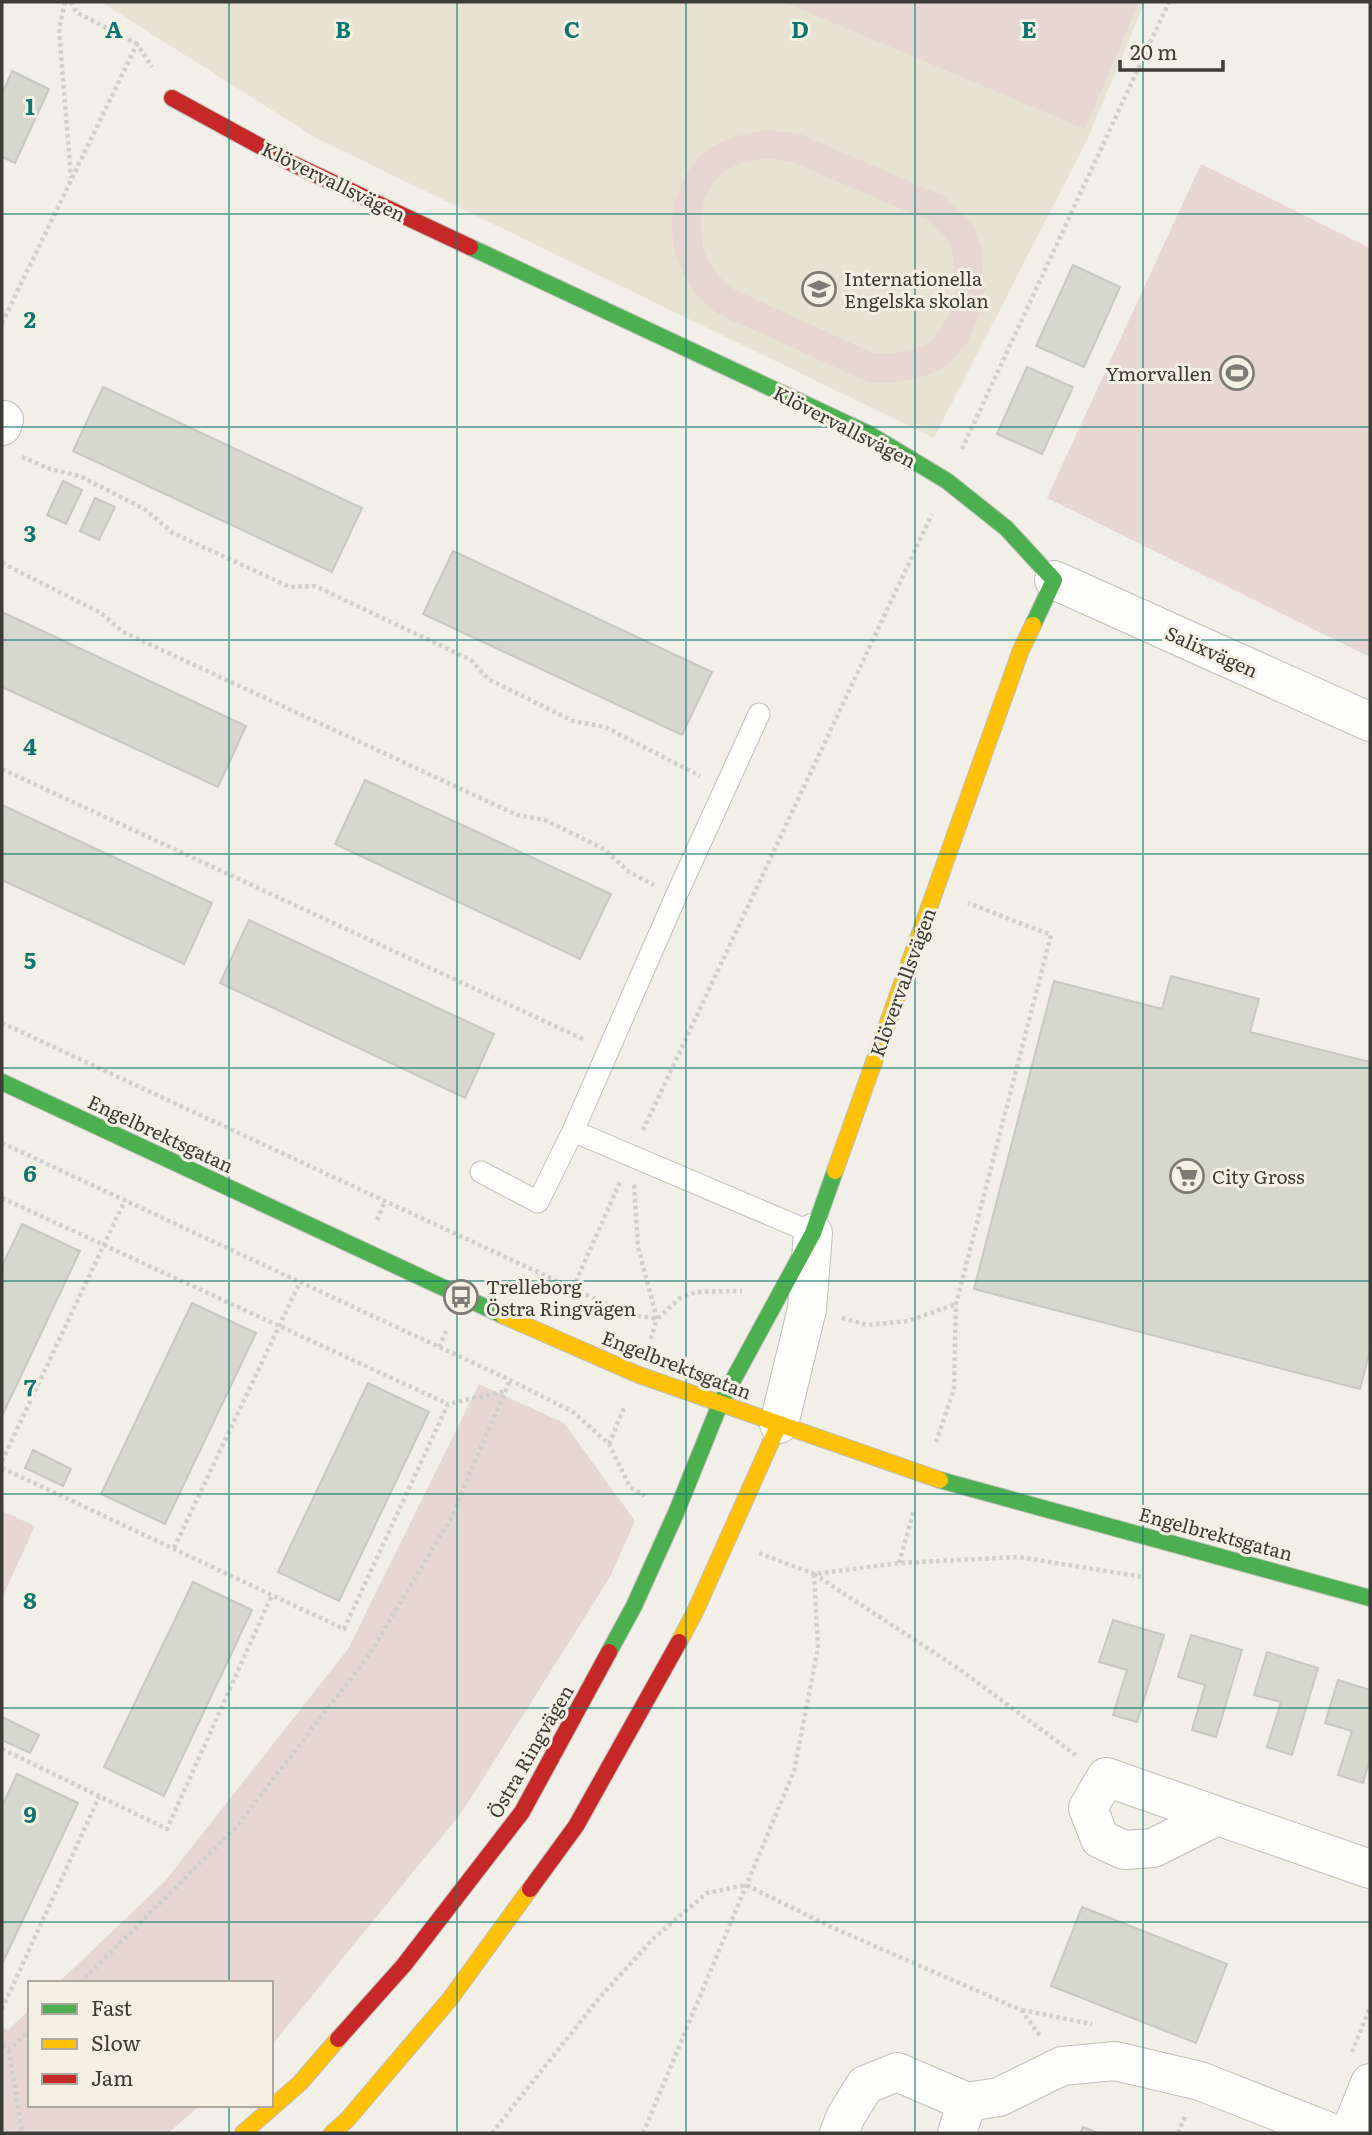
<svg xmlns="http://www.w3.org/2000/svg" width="1372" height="2135" font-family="Literata,serif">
<rect width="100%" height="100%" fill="#f1efe8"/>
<path fill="#e7e2d4" d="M 101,2 L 1145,2 L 1087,140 L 934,438 L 316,138 Z"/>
<path fill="#e6d7d3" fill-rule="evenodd" d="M 784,2 L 1139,2 L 1085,129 Z
M 767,130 L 800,134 L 943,196 L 972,223 L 981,248 L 985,288 L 979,316 L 967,343 L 947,366 L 926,376 L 896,382 L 869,383 C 833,366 798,350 763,334 C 747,326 728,321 714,311 C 679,286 662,233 678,193 C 695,147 721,138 767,130 ZM 767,158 L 792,162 L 927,220 L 948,240 L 953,255 L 956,287 L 952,307 L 942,328 L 929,343 L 917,348 L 892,354 L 875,354 L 731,288 C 722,279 712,270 707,258 C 696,234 699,193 720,175 C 733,164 751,161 767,158 Z
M 1201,164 L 1370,248 L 1370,657 L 1047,498 Z
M 479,1384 L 564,1423 L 635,1521 L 610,1577 L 462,1812 L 271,2046 L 271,1983 L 58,1983 L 165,1881 L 348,1649 Z
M 2,1511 L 35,1526 L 2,1598 Z
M 30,2009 L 30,2105 L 201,2105 L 168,2133 L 2,2133 L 2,2027 L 8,2030 Z"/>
<path fill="#d6d7cd" stroke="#c8c8c3" stroke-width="2" d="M 12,71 L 49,89 L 15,163 L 2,157 L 2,94 Z
M 1073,265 L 1120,287 L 1084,367 L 1036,346 Z
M 1027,367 L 1073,387 L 1042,454 L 997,434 Z
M 103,387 L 362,508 L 332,572 L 73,451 Z
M 63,481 L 82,490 L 66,524 L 47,515 Z
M 95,498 L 115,507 L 99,540 L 80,531 Z
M 453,551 L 712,672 L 682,735 L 423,614 Z
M 2,612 L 246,726 L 218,787 L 2,687 Z
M 365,780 L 611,894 L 580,959 L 335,844 Z
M 2,805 L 212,903 L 184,964 L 2,880 Z
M 249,920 L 494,1034 L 465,1098 L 220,983 Z
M 1171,976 L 1259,999 L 1250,1032 L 1370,1062 L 1370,1350 L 1360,1389 L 974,1289 L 1054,981 L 1162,1009 Z
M 22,1224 L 80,1251 L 2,1416 L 2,1266 Z
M 192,1303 L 256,1333 L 165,1524 L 101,1494 Z
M 368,1383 L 429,1412 L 339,1601 L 278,1572 Z
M 33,1450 L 71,1469 L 63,1486 L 25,1468 Z
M 193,1582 L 252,1610 L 164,1796 L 104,1767 Z
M 1113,1620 L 1164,1635 L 1137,1722 L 1113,1715 L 1127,1670 L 1099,1662 Z
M 1191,1635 L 1242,1650 L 1216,1737 L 1192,1730 L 1205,1685 L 1178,1677 Z
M 1267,1652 L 1318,1668 L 1292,1755 L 1267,1747 L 1281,1702 L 1254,1695 Z
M 1338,1680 L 1370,1690 L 1370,1758 L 1363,1783 L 1338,1775 L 1352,1731 L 1325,1723 Z
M 2,1717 L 39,1735 L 30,1753 L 2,1740 Z
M 17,1774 L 78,1803 L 2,1964 L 2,1806 Z
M 1082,1907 L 1227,1964 L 1196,2043 L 1051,1986 Z
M 1083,2127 L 1098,2133 L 1080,2133 Z"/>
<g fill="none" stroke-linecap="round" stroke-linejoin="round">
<g stroke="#c0bfb9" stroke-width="23">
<path id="lane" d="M 759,714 L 676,896 L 573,1131 L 813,1233
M 481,1172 L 538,1202 L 573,1131"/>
</g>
<g stroke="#c0bfb9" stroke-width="40">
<path id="street" d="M 2,426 L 4,420
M 1054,580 L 1370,722
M 779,1424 L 807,1309 L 813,1233
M 1217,1816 L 1153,1848 L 1124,1850 L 1100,1839 L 1088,1808 L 1106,1777 L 1370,1869
M 839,2133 L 846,2116 L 865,2085 L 897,2072 L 967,2102 L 999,2097 L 1062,2066 L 1115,2061 L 1200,2081 L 1332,2133
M 957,2133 L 967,2102
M 1350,2133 L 1370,2083"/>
</g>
<g stroke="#c0bfb9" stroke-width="18">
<path id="fast" d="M 470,247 L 869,434 L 947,481 L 1006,528 L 1054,580 L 1033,625
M 2,1082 L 504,1316
M 940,1480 L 1370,1598
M 609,1652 L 634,1606 L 676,1513 L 720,1404 L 813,1233 L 835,1171"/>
</g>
<g stroke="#c0bfb9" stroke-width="18">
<path id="slow" d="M 835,1171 L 1021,650 L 1033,625
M 504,1316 L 639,1375 L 940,1480
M 679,1642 L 695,1612 L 779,1424
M 243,2133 L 300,2083 L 338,2039
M 332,2133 L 347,2120 L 450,1999 L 530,1889"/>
</g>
<g stroke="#c0bfb9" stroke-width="18">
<path id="jam" d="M 172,98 L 289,162 L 470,247
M 530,1889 L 576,1826 L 679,1642
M 338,2039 L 404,1965 L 522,1812 L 609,1652"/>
</g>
<path stroke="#cfcfcd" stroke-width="4.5" stroke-dasharray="3.5 3.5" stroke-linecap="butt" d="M 65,2 L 59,29 L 71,178
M 71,2 L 76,12 L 137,44
M 2,323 L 137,44 L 152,67
M 962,449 L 1169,2
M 22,457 L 50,469 L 80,476 L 146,510 L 173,533 L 290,587 L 315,586 L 471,660 L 488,679 L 573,721 L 605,727 L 700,776
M 2,563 L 101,613 L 123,632 L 517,815 L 545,820 L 604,849 L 629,872 L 654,885
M 2,769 L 585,1040
M 2,1023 L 628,1314 L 657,1319 L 680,1298 L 696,1292 L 742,1291
M 643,1130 L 932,514
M 2,1143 L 510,1380 L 573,1412 L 609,1444 L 630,1487 L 645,1496
M 634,1185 L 638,1247 L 657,1319 L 650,1341
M 2,1198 L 448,1404
M 377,1220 L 385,1202
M 573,1288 L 620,1182
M 842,1318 L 868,1325 L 908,1321 L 956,1304
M 439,1347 L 446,1331
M 936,1442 L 954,1389 L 956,1304 L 1051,935 L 968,903
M 609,1444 L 624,1408
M 2,1461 L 125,1200
M 2,1468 L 344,1629 L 448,1404 L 506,1391
M 174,1548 L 300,1282
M 759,1553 L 814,1574 L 899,1563 L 1019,1557 L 1143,1577
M 899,1563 L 914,1510
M 814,1574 L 959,1669 L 1077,1756
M 2,1749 L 167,1829 L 272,1595
M 80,1983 L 237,1826 L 369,1655 L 451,1518 L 510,1380
M 2,2009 L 99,1797
M 1022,2010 L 1092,2024
M 2,2046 L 9,2050 L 30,2030
M 9,2050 L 22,2133
M 1352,2052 L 1370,2007
M 492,2133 L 600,1997 L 655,1937 L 707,1893 L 746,1885 L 829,1926 L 1021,2010 L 1041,2037
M 643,2133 L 794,1771 L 818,1648 L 814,1574
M 1178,2133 L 1186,2114"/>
<use href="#lane" stroke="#fdfdfc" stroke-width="21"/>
<use href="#street" stroke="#fdfdfc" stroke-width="38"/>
<use href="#fast" stroke="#4caf50" stroke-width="16"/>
<use href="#slow" stroke="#ffc107" stroke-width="16"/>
<use href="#jam" stroke="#c62828" stroke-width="16"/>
</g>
<path fill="none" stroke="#0f766e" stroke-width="2" stroke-opacity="0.55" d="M 229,2 L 229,1983M 457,2 L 457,2133M 686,2 L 686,2133M 915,2 L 915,2133M 1143,2 L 1143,2133M 2,214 L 1370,214M 2,427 L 1370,427M 2,640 L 1370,640M 2,854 L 1370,854M 2,1068 L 1370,1068M 2,1281 L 1370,1281M 2,1494 L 1370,1494M 2,1708 L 1370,1708M 2,1922 L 1370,1922M 229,2105 L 229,2133"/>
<defs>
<g id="school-ring" transform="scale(1.75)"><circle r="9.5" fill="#f5f0e4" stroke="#7d7b75" stroke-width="1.5"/><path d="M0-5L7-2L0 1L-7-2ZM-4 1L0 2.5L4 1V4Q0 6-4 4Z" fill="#7d7b75"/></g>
<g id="stadium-ring" transform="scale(1.75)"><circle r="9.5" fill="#f5f0e4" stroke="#7d7b75" stroke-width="1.5"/><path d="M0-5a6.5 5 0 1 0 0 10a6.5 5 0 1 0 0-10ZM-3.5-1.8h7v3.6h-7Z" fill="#7d7b75"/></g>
<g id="supermarket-ring" transform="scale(1.75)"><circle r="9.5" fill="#f5f0e4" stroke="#7d7b75" stroke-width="1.5"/><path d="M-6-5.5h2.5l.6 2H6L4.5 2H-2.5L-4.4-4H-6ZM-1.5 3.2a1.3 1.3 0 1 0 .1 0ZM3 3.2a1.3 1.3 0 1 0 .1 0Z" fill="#7d7b75"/></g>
<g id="bus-ring" transform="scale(1.75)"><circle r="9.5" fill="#f5f0e4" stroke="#7d7b75" stroke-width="1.5"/><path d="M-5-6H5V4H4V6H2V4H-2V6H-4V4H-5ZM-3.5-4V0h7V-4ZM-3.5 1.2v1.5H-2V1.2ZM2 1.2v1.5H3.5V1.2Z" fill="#7d7b75"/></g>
</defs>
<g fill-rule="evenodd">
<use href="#school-ring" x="819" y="289"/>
<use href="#stadium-ring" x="1237" y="373"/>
<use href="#supermarket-ring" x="1187" y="1176"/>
<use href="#bus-ring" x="461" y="1297"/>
</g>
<g text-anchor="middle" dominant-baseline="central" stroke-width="6" stroke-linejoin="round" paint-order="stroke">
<g font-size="19" fill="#3e3c37" stroke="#f5f0e4">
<text transform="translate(334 181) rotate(26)">Klövervallsvägen</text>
<text transform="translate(845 426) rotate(27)">Klövervallsvägen</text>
<text transform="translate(1212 651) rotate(24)">Salixvägen</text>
<text transform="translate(902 982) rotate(-70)">Klövervallsvägen</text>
<text transform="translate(161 1133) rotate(25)">Engelbrektsgatan</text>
<text transform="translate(677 1364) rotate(21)">Engelbrektsgatan</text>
<text transform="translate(1216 1533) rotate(15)">Engelbrektsgatan</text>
<text transform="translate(530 1751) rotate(-60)">Östra Ringvägen</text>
</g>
<g font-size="19" fill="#3e3c37" stroke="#f5f0e4" text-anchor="start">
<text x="844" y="278">Internationella<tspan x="844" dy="22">Engelska skolan</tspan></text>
<text x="1212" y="373" text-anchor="end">Ymorvallen</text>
<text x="1212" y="1176">City Gross</text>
<text x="486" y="1286">Trelleborg<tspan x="486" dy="22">Östra Ringvägen</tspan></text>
</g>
</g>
<g font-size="23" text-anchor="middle" font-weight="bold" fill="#0f766e" stroke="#f5f0e4" stroke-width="6" stroke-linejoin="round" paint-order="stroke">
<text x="114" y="38">A</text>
<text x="343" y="38">B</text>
<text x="572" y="38">C</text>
<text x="800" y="38">D</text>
<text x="1029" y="38">E</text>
<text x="30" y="115">1</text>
<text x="30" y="328">2</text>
<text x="30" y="542">3</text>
<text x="30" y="755">4</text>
<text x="30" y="969">5</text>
<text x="30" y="1182">6</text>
<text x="30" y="1396">7</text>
<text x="30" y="1609">8</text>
<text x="30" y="1823">9</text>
</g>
<rect width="1372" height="2135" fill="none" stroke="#3e3c37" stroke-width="7"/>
<rect x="28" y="1981" width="245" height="126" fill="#f5f0e4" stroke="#aca89f" stroke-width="2"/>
<rect x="42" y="2004" width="35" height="10" fill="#4caf50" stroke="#aca89f" stroke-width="2"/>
<text x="91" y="2016" font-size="21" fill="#3e3c37">Fast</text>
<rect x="42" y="2039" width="35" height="10" fill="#ffc107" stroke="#aca89f" stroke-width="2"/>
<text x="91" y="2051" font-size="21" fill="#3e3c37">Slow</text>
<rect x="42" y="2074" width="35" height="10" fill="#c62828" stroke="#aca89f" stroke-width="2"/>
<text x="91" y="2086" font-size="21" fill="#3e3c37">Jam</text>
<path d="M1120 60v10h103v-10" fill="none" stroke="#3e3c37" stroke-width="3.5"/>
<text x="1130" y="60" font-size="21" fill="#3e3c37" stroke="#f5f0e4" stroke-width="5" paint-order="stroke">20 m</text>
</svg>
